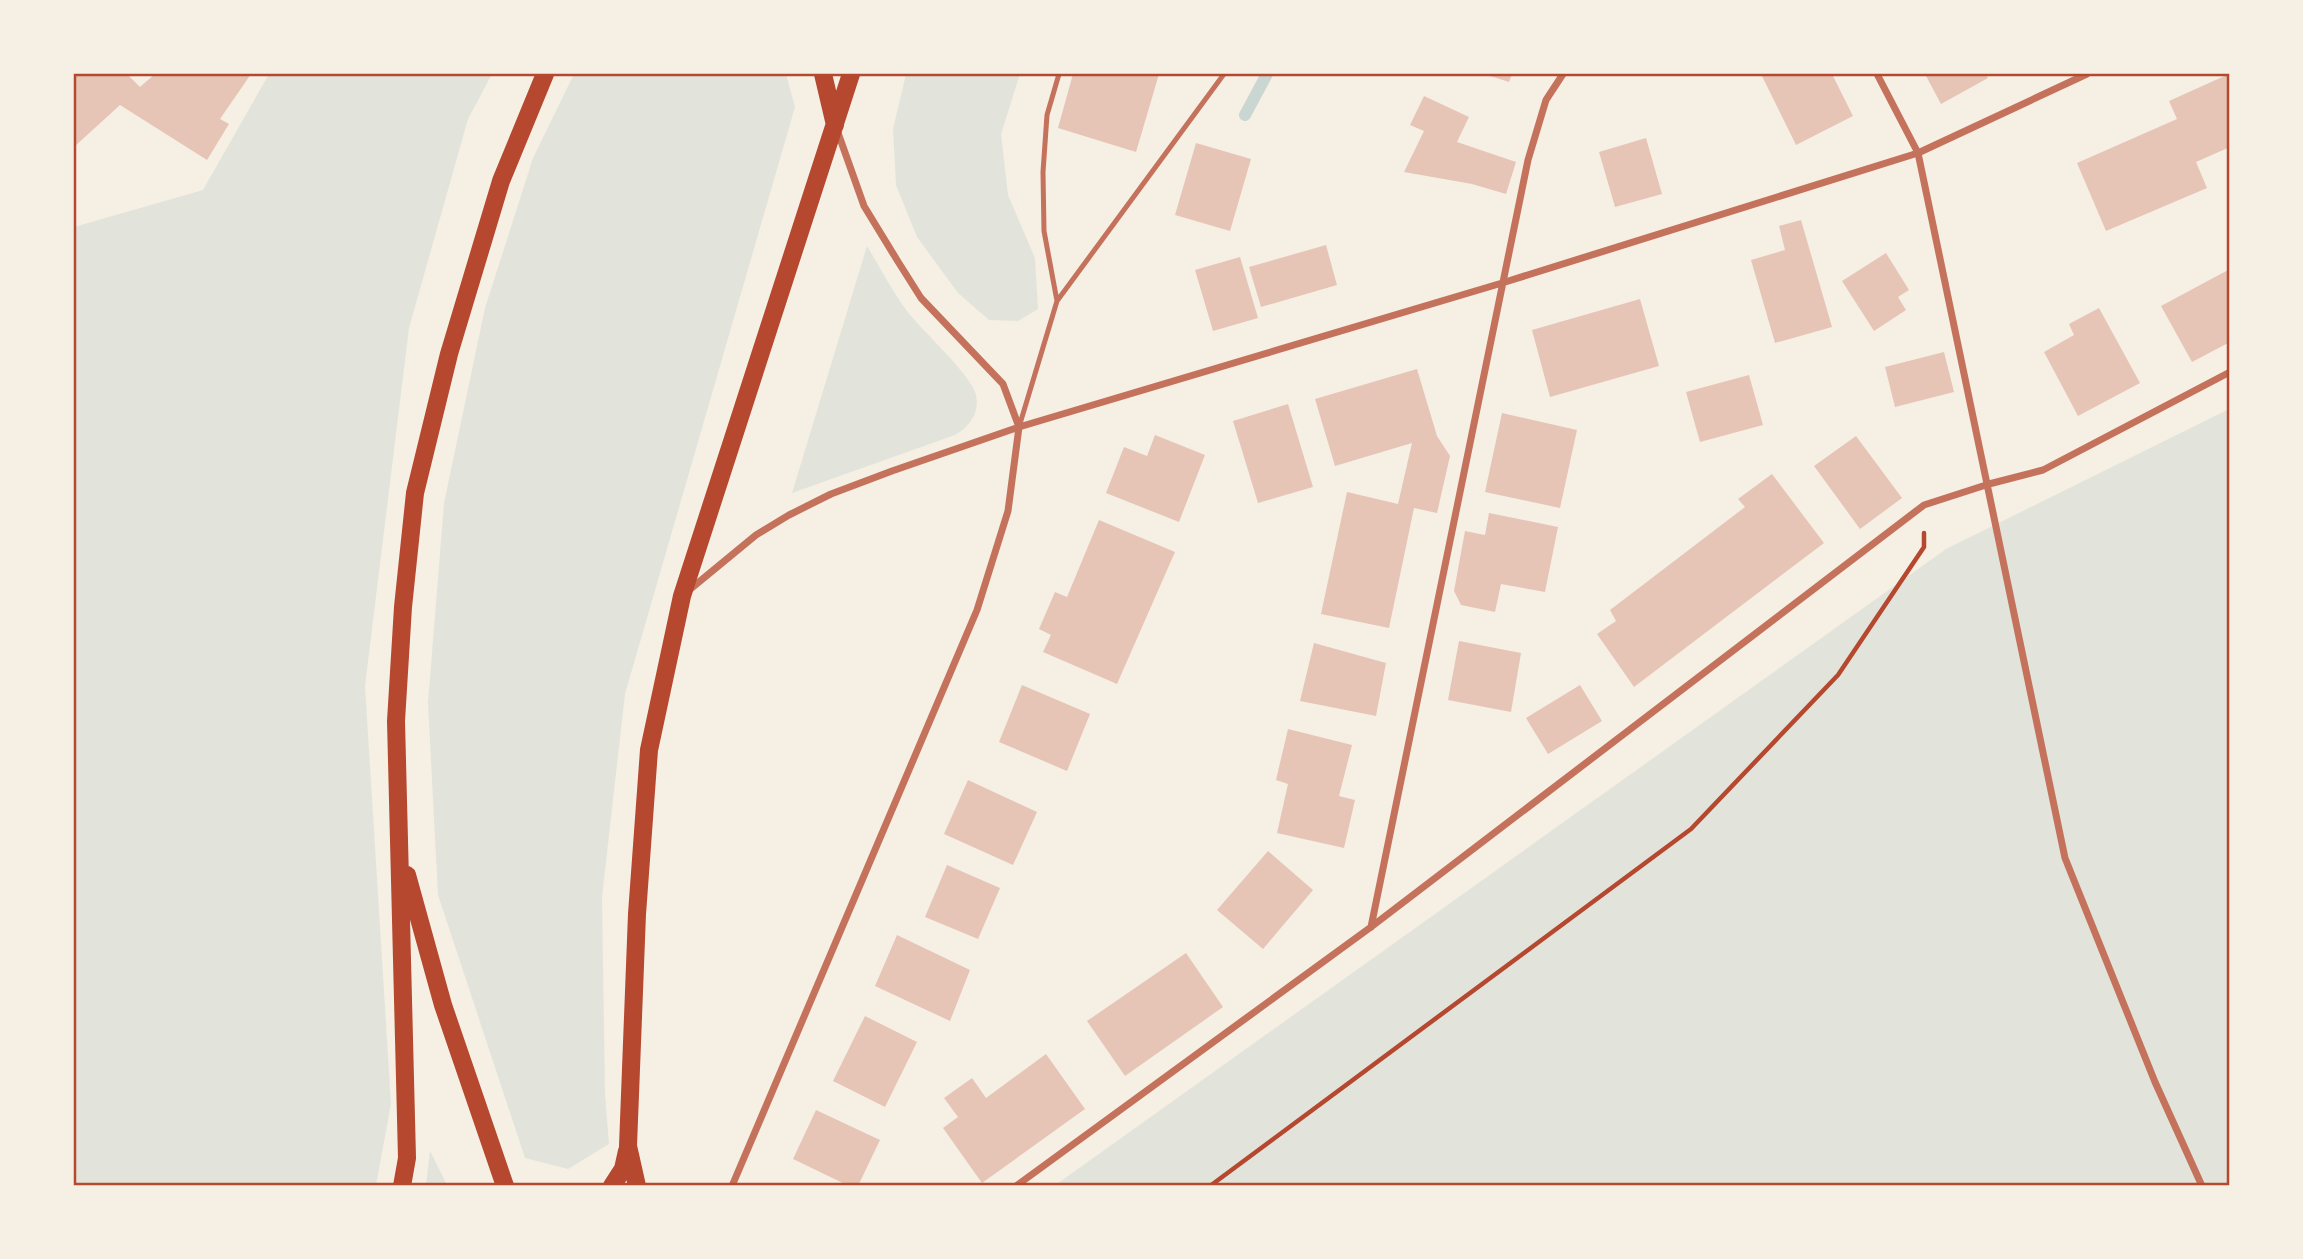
<svg xmlns="http://www.w3.org/2000/svg" width="2303" height="1259" font-family="'DM Sans',sans-serif">
<rect width="100%" height="100%" fill="#f6efe4"/>
<path fill="#e2e4dc" d="M 269,74 L 492,74 L 468,119 L 409,328 L 365,686 L 391,1104 L 376,1185 L 74,1185 L 74,227 L 203,190 Z
M 574,74 L 786,74 L 795,107 L 625,694 L 602,897 L 605,1094 L 609,1144 L 568,1169 L 525,1158 L 438,895 L 428,703 L 444,503 L 485,308 L 533,158 Z
M 906,74 L 1020,74 L 1001,134 L 1008,195 L 1035,258 L 1038,309 L 1018,321 L 989,320 L 958,293 L 917,237 L 896,185 L 893,129 Z
M 867,246 C 880,267 892,291 907,311 C 922,331 971,374 976,395 C 980,413 969,427 955,435 L 792,493 Z
M 2229,409 L 2229,1185 L 1054,1186 L 1946,549 Z
M 430,1151 L 447,1185 L 426,1185 Z"/>
<g fill="none" stroke-linecap="round" stroke-linejoin="round">
<path stroke="#c9d6d2" stroke-width="12" d="M 1245,115 L 1267,74"/>
</g>
<path fill="#e6c5b7" d="M 74,74 L 127,74 L 140,87 L 155,74 L 251,74 L 220,119 L 229,124 L 207,160 L 120,105 L 74,147 Z
M 1073,74 L 1159,74 L 1136,152 L 1058,128 Z
M 1484,74 L 1512,74 L 1509,82 Z
M 1761,74 L 1832,74 L 1853,116 L 1796,145 Z
M 1925,74 L 1985,74 L 1988,78 L 1941,104 Z
M 2229,74 L 2230,147 L 2196,162 L 2207,188 L 2106,231 L 2077,163 L 2177,119 L 2169,101 Z
M 1424,96 L 1469,117 L 1457,142 L 1516,162 L 1506,194 L 1472,184 L 1404,172 L 1424,131 L 1410,125 Z
M 1646,138 L 1662,194 L 1615,207 L 1599,152 Z
M 1196,143 L 1251,159 L 1230,231 L 1175,215 Z
M 1801,220 L 1832,327 L 1775,343 L 1751,260 L 1785,250 L 1779,226 Z
M 1326,245 L 1337,285 L 1261,307 L 1249,267 Z
M 1886,253 L 1909,290 L 1898,297 L 1906,310 L 1874,331 L 1842,281 Z
M 1240,257 L 1258,318 L 1213,331 L 1195,270 Z
M 2230,269 L 2230,342 L 2192,362 L 2161,306 Z
M 1640,299 L 1659,366 L 1550,397 L 1532,330 Z
M 2099,308 L 2140,383 L 2078,416 L 2044,352 L 2074,335 L 2069,324 Z
M 1944,352 L 1954,392 L 1895,407 L 1885,367 Z
M 1417,369 L 1437,436 L 1450,456 L 1437,513 L 1414,508 L 1389,628 L 1321,614 L 1347,492 L 1398,504 L 1412,443 L 1335,466 L 1315,399 Z
M 1749,375 L 1763,425 L 1700,442 L 1686,392 Z
M 1288,404 L 1313,487 L 1258,503 L 1233,421 Z
M 1502,413 L 1577,430 L 1560,508 L 1485,492 Z
M 1155,435 L 1205,455 L 1179,522 L 1106,493 L 1124,447 L 1147,456 Z
M 1856,436 L 1902,498 L 1860,529 L 1814,466 Z
M 1772,474 L 1824,543 L 1634,687 L 1597,634 L 1616,621 L 1610,610 L 1745,507 L 1738,499 Z
M 1489,513 L 1558,527 L 1545,592 L 1501,584 L 1495,612 L 1461,605 L 1454,591 L 1465,531 L 1485,535 Z
M 1099,520 L 1175,552 L 1117,684 L 1043,652 L 1051,635 L 1039,629 L 1055,592 L 1067,597 Z
M 1459,641 L 1521,653 L 1511,712 L 1448,700 Z
M 1314,643 L 1386,663 L 1376,716 L 1300,701 Z
M 1022,685 L 1090,714 L 1067,771 L 999,742 Z
M 1580,685 L 1602,721 L 1548,754 L 1526,718 Z
M 1288,729 L 1352,745 L 1339,796 L 1355,800 L 1344,848 L 1277,833 L 1288,784 L 1276,780 Z
M 968,780 L 1037,812 L 1013,865 L 944,834 Z
M 1268,851 L 1313,890 L 1263,949 L 1217,910 Z
M 947,865 L 1000,888 L 978,939 L 925,917 Z
M 897,935 L 970,970 L 950,1021 L 875,986 Z
M 1186,953 L 1223,1007 L 1125,1076 L 1087,1021 Z
M 865,1016 L 917,1042 L 885,1107 L 833,1081 Z
M 1046,1054 L 1085,1109 L 982,1183 L 943,1128 L 958,1117 L 944,1098 L 972,1078 L 986,1098 Z
M 816,1110 L 880,1140 L 858,1186 L 849,1186 L 793,1159 Z"/>
<g fill="none" stroke-linecap="round" stroke-linejoin="round">
<path stroke="#b5482f" stroke-width="4.5" d="M 1210,1186 L 1691,829 L 1838,675 L 1924,547 L 1924,533"/>
<path stroke="#c5725c" stroke-width="5" d="M 1057,301 L 1224,74
M 1019,427 L 1057,301 L 1044,231 L 1043,172 L 1047,115 L 1059,74"/>
<path stroke="#c5725c" stroke-width="7" d="M 1877,74 L 1918,153 L 2065,858 L 2155,1082 L 2202,1186
M 688,591 L 756,535 L 789,515 L 831,494 L 892,471 L 1019,427 L 1502,283 L 1918,153 L 2087,74
M 1371,927 L 1528,160 L 1546,100 L 1563,74
M 732,1186 L 977,610 L 1008,511 L 1019,427 L 1003,384 L 921,298 L 897,260 L 864,206 L 837,130
M 1016,1186 L 1371,927 L 1924,505 L 1989,484 L 2043,470 L 2230,372"/>
<path stroke="#b5482f" stroke-width="18" d="M 823,74 L 835,125
M 407,875 L 443,1005 L 505,1186
M 402,1186 L 407,1158 L 396,721 L 403,607 L 415,493 L 449,354 L 501,181 L 545,74
M 612,1186 L 623,1169 L 627,1151
M 637,1186 L 628,1146 L 637,914 L 649,750 L 682,596 L 851,74"/>
</g>
<rect width="2303" height="1259" fill="none" stroke="#f6efe4" stroke-width="150"/>
<rect x="75" y="75" width="2153" height="1109" fill="none" stroke="#b5482f" stroke-width="2.5"/>
</svg>
